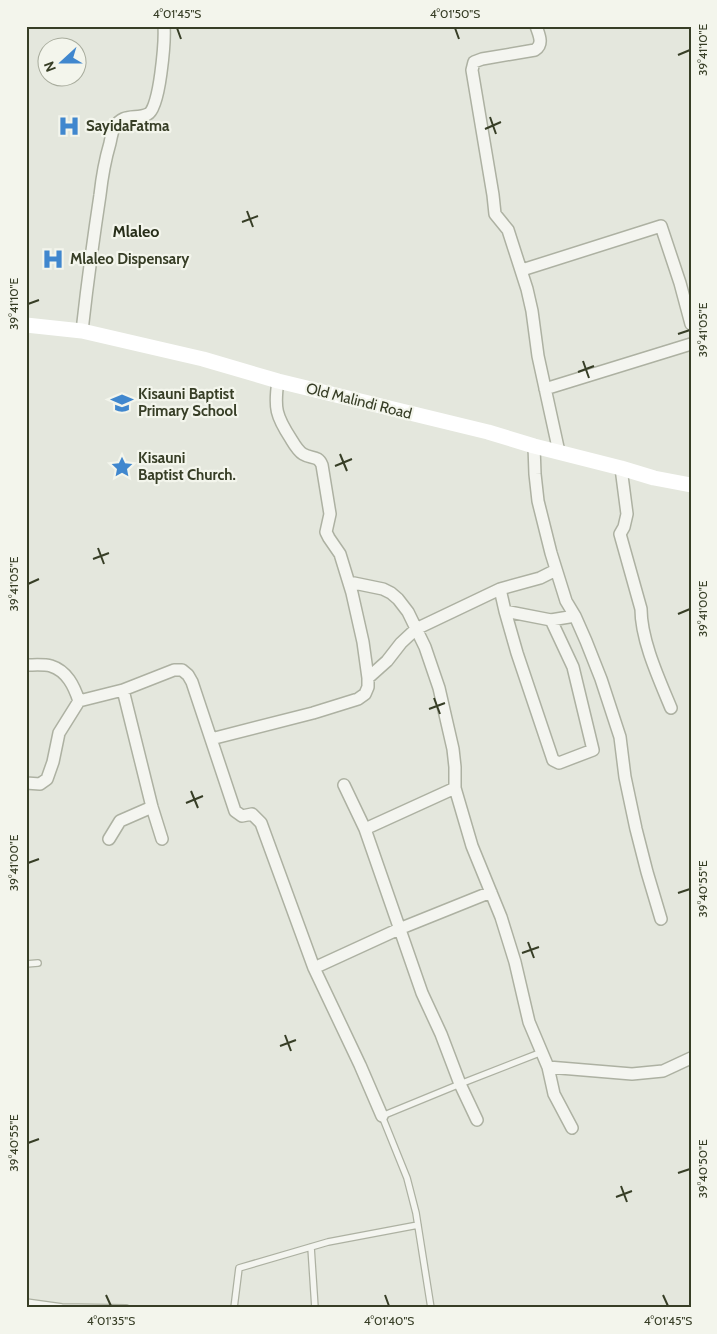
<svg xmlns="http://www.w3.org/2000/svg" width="717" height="1334" font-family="Cabin,sans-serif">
<rect width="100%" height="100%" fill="#e4e7dd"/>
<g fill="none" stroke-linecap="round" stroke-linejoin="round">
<g stroke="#adb1a2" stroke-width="8">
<path id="lane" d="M 26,964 L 38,963
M 311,1247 L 315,1308
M 26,1302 L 62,1307 L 126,1308
M 234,1308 L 239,1268 L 328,1242 L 418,1225
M 431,1308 L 416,1213 L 407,1178 L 382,1116 L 460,1084 L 542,1052"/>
</g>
<g stroke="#adb1a2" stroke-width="14">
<path id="street" d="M 536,26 C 539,35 544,44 535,50 L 482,59 L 474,62 L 472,70 L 493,195 L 495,214 L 508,230 L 527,289 L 532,311 L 538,356 L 559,452
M 522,270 L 661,226 L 680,283 L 691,324
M 82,331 C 87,286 93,241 100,195 C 102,177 105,160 110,143 C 111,138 112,132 114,128 C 123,112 136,120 148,114 C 160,109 165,40 164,26
M 278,381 C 274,408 276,416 291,439 C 294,444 298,451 303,454 C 311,459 318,455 322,465 L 330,514 L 326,532 L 329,538 L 340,554 L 352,593 L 363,642 L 368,678
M 545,389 L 691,344
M 534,446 L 535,474 L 538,501 L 551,553 L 566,601 L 575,616 L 586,641 L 601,679 L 620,737 L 625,777 L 636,829 L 647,872 L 661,919
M 621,468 L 627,514 L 624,527 L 620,534 L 641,609 C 641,640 659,679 671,708
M 349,582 L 383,589 L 391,593 L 398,599 L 408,612 L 425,647 L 439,688 L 453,749 L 455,767 L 455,788 L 472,846 L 501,917 L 515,962 L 529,1022 L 548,1067 L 554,1094 L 572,1128
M 500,589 L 505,611 L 551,620 L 575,616
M 505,611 L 517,653 L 553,760 L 559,763 L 593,750 L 573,667 L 551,620
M 26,665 C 34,665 44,664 51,666 C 67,671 74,686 79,701
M 123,690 L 152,807 L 162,839
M 211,739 L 313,713 L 358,699 L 365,694 L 368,687 L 368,678 L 387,661 L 401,643 L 416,629 L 500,589 L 540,578 L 556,570
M 26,783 L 40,784 L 47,779 L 53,762 L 59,733 L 79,701 L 123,690 L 174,670 L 182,670 L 188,675 L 192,682 L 235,811 L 242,816 L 252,814 L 261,823 L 314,968 L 360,1065 L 382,1116
M 344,785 L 365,829 L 422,993 L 441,1034 L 460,1084 L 477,1120
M 365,829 L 455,788
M 109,839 L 120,821 L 152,807
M 314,968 L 399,929 L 491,892
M 548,1067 L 632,1074 L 663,1071 L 691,1058"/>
</g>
<use href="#lane" stroke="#f4f5f0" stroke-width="5.5"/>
<use href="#street" stroke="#f4f5f0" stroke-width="11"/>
<path stroke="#fff" stroke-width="15" d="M 26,325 L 82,331 L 203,359 L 278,381 L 488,432 L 534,446 L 621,468 L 654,478 L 691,485"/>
</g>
<path fill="none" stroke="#373e26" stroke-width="2" d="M 177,28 L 181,39M 455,28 L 459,39M 678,55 L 690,50M 490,117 L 496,134M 485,129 L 501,122M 247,211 L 253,227M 242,222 L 258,216M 28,304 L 39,300M 678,334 L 690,330M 583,361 L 589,378M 578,372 L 594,366M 340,454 L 347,471M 335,466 L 352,459M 98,548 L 104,564M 93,559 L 109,553M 28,584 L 39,579M 678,614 L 690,609M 434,698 L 440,714M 429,709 L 445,703M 191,791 L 198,808M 186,803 L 203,796M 28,863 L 39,859M 678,893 L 690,889M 528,942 L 534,958M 522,953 L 539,947M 285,1035 L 291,1051M 280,1046 L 296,1040M 28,1143 L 39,1139M 678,1173 L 690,1169M 621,1186 L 627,1202M 616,1197 L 632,1191M 106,1295 L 111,1306M 385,1295 L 389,1306M 663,1295 L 668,1306"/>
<defs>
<g id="hospital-bare" transform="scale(1.725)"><path d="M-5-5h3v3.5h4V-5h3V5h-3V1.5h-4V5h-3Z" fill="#4087ce" stroke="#f3f5ec" stroke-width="2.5" paint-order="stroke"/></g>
<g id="school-bare" transform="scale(1.725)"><path d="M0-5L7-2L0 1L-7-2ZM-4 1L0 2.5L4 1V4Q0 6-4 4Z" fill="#4087ce" stroke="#f3f5ec" stroke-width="2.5" paint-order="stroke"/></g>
<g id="sight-bare" transform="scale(1.725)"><path d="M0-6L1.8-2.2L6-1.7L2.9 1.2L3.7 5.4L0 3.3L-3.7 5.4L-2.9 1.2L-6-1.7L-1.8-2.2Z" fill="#4087ce" stroke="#f3f5ec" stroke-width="2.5" paint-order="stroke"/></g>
</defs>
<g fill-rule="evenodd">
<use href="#hospital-bare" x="69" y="126"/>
<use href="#hospital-bare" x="53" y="259"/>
<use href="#school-bare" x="122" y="403"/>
<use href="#sight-bare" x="122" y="467"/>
</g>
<g text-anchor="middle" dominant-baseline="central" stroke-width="4.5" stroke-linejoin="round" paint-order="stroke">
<g font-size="15" font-weight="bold" fill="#373e26" stroke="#f3f5ec" text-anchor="start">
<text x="86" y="126">SayidaFatma</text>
<text x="70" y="259">Mlaleo Dispensary</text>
<text x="138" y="394">Kisauni Baptist<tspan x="138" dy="17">Primary School</tspan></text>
<text x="138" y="458">Kisauni<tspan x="138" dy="17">Baptist Church.</tspan></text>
</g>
<g font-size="15" fill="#373e26" stroke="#f3f5ec">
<text transform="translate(359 401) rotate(14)">Old Malindi Road</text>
</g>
<g font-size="16" font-weight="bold" fill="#272e19" stroke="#f3f5ec">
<text x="136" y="231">Mlaleo</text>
</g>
</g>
<rect width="717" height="1334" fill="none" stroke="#f3f5ec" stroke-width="55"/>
<g transform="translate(62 62) rotate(249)"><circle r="24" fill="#f3f5ec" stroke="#a8ac9d"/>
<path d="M0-4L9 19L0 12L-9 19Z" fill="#4087ce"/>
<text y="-8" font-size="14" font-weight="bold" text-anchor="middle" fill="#373e26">N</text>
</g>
<rect x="28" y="28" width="662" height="1278" fill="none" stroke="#373e26" stroke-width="2"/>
<g font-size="12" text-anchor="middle" fill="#373e26">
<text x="177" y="18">4°01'45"S</text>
<text x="455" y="18">4°01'50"S</text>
<text transform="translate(703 50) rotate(-90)" y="4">39°41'10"E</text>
<text transform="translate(14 304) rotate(-90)" y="4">39°41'10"E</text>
<text transform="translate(703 330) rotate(-90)" y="4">39°41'05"E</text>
<text transform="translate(14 584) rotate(-90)" y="4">39°41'05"E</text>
<text transform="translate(703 609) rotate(-90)" y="4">39°41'00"E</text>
<text transform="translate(14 863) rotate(-90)" y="4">39°41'00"E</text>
<text transform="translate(703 889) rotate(-90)" y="4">39°40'55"E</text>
<text transform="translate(14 1143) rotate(-90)" y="4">39°40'55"E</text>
<text transform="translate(703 1169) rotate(-90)" y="4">39°40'50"E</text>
<text x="111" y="1325">4°01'35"S</text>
<text x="389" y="1325">4°01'40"S</text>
<text x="668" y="1325">4°01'45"S</text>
</g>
</svg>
